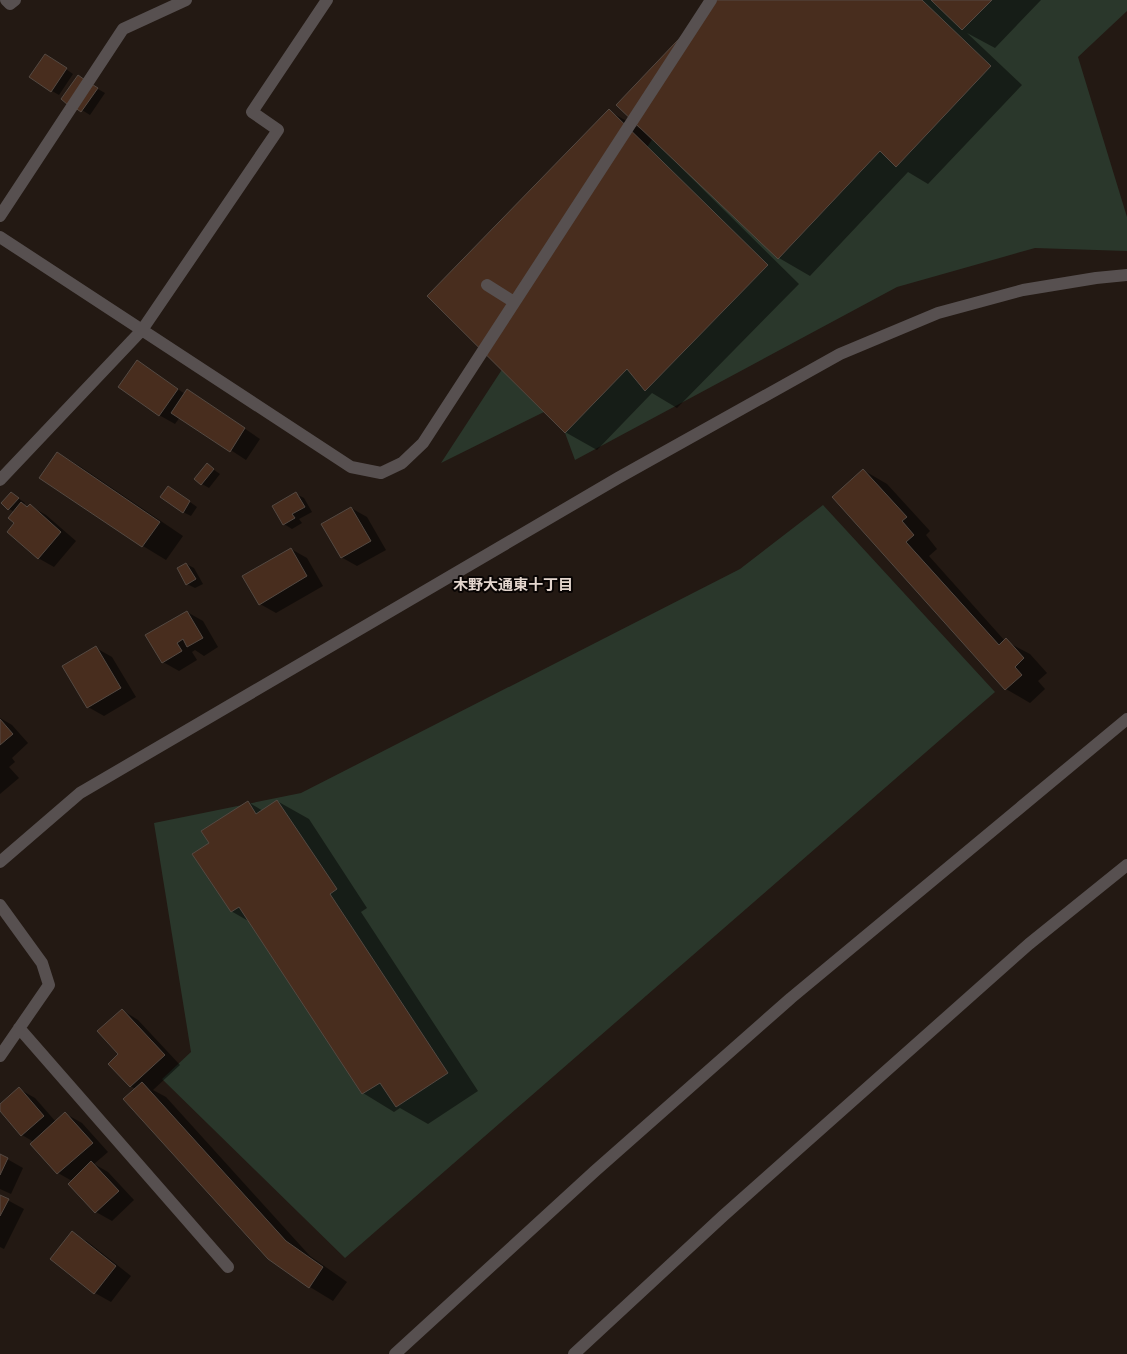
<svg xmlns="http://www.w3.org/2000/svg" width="1127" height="1354" font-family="Helvetica,'Noto Sans JP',sans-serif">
<rect width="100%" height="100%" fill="#231913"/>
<path fill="#2a372b" d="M 823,0 L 1127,0 L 1127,11 L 1078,57 L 1127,217 L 1127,251 L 1035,248 L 897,287 L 575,460 L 565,433 L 550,409 L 441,463 L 715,43 Z
M 823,505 L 995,692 L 345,1258 L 162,1079 L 191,1052 L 154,823 L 301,793 L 740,569 Z"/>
<path fill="#0007" d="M 717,0 L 1041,0 L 995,48 L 967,33 L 1022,85 L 928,184 L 908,172 L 810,276 L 779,258 Z
M 53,60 L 73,74 L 59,95 L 52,91 Z
M 91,85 L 105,93 L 90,115 L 77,107 Z
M 609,111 L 644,131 L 799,284 L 677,408 L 652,393 L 597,450 L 565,432 Z
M 137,361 L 185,394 L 203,400 L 260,439 L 246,460 L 180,417 L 175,424 L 159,415 Z
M 58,453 L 81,467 L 183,536 L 166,560 L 143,546 L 41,477 Z
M 207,465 L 220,474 L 209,488 L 202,484 Z
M 863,470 L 887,484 L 930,531 L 926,535 L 937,549 L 929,556 L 1005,641 L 1030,654 L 1047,673 L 1038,681 L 1045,689 L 1030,703 L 1006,689 L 833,497 Z
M 176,492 L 197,507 L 191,516 L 183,512 Z
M 11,493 L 25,503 L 24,505 L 29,508 L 30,506 L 46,515 L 76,541 L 54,567 L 38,558 L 16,523 L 15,512 L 9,509 Z
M 296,494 L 304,498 L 312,512 L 299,519 L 302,523 L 292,529 L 284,524 L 274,506 Z
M 351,508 L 367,517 L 386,550 L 357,566 L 341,557 Z
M 291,549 L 307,558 L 323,586 L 276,613 L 260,604 Z
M 186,564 L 194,568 L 203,584 L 195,588 L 187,584 Z
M 187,612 L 203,621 L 218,647 L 204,656 L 195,650 L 192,652 L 197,660 L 179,671 L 163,662 Z
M 96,648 L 112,657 L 136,697 L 104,716 L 88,707 Z
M 0,718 L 12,725 L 28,743 L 12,758 L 15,762 L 9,767 L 19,778 L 0,794 Z
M 277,801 L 309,819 L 367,908 L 361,912 L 478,1091 L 428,1124 L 400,1108 L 394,1112 L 363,1093 L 250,922 L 231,911 L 210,843 L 248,802 L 263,811 Z
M 122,1010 L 138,1020 L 180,1065 L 153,1090 L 166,1097 L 310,1256 L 347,1282 L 333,1301 L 310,1287 L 136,1089 L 130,1086 L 120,1054 Z
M 19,1089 L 35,1098 L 56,1122 L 66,1114 L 82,1123 L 108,1152 L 94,1164 L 108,1172 L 134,1200 L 112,1221 L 96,1212 L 72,1181 L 58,1173 L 32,1144 L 34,1142 L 22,1135 L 0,1109 L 0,1105 Z
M 0,1155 L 23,1168 L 11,1194 L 0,1189 Z
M 0,1196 L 24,1209 L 4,1249 L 0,1247 Z
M 72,1233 L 88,1242 L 131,1276 L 111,1302 L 95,1293 L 51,1259 Z"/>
<path fill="#482d1e" stroke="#544942" d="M 716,0 L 922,0 L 991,66 L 896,167 L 880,151 L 778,259 L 616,105 Z
M 931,0 L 992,0 L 962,30 Z
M 45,54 L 67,68 L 51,92 L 29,77 Z
M 78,75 L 85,80 L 68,105 L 61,99 Z
M 90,83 L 98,88 L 81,112 L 74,107 Z
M 609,109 L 768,265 L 645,391 L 627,369 L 565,433 L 427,296 Z
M 137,360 L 178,389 L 159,416 L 118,387 Z
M 187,389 L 245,428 L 230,452 L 171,413 Z
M 57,452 L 160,522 L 142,547 L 39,478 Z
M 207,463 L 214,469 L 201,485 L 194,479 Z
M 863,469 L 907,517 L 902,521 L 914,535 L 906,542 L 999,645 L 1006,638 L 1024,658 L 1015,667 L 1022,675 L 1005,690 L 832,497 Z
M 168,486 L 190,501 L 183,513 L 160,497 Z
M 11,492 L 19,498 L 8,510 L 1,503 Z
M 296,492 L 305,507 L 292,514 L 295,518 L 283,525 L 272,506 Z
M 21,502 L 27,507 L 30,504 L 61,532 L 38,559 L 7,532 L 14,523 L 8,518 Z
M 351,507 L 371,541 L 341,558 L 321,524 Z
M 291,548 L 307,576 L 259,605 L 242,576 Z
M 186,563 L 196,579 L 186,585 L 177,568 Z
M 187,611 L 203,638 L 187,647 L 183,639 L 177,643 L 182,651 L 162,663 L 145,635 Z
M 96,646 L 121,688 L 87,708 L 62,666 Z
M 0,719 L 13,734 L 0,745 Z
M 277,800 L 337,889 L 330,894 L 448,1073 L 396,1107 L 380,1083 L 362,1094 L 239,907 L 231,912 L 192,854 L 209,843 L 201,831 L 248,801 L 256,814 Z
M 122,1009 L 165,1055 L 130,1087 L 108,1064 L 118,1054 L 97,1031 Z
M 142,1082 L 286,1241 L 323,1267 L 309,1288 L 268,1259 L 123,1099 Z
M 19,1087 L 44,1116 L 21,1136 L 0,1111 L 0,1104 Z
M 65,1112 L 93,1143 L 57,1174 L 30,1144 Z
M 0,1154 L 8,1158 L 0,1175 Z
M 91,1161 L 119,1191 L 95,1213 L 68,1184 Z
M 0,1195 L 9,1199 L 0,1216 Z
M 72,1231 L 116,1266 L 94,1294 L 50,1259 Z"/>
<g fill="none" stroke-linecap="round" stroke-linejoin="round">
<path stroke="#575050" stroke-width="12" d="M 6,0 L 10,4 L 15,0
M 0,216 L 123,29 L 186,0
M 0,237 L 351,467 L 381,473 L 402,463 L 423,443 L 711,0
M 487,285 L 514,302
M 0,480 L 142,330 L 278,130 L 252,112 L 327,0
M 0,862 L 80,793 L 618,478 L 840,354 L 938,313 L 1023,290 L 1096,278 L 1127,275
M 0,905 L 42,963 L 49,985 L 0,1056
M 19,1028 L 228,1267
M 395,1354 L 595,1171 L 791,998 L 1127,719
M 574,1354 L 723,1216 L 1029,944 L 1127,865"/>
</g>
<g text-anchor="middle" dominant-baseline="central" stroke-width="4" stroke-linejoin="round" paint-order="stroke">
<g font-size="15" font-weight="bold" fill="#e4d6ce" stroke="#090504">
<text x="513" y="584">木野大通東十丁目</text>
</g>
</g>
</svg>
